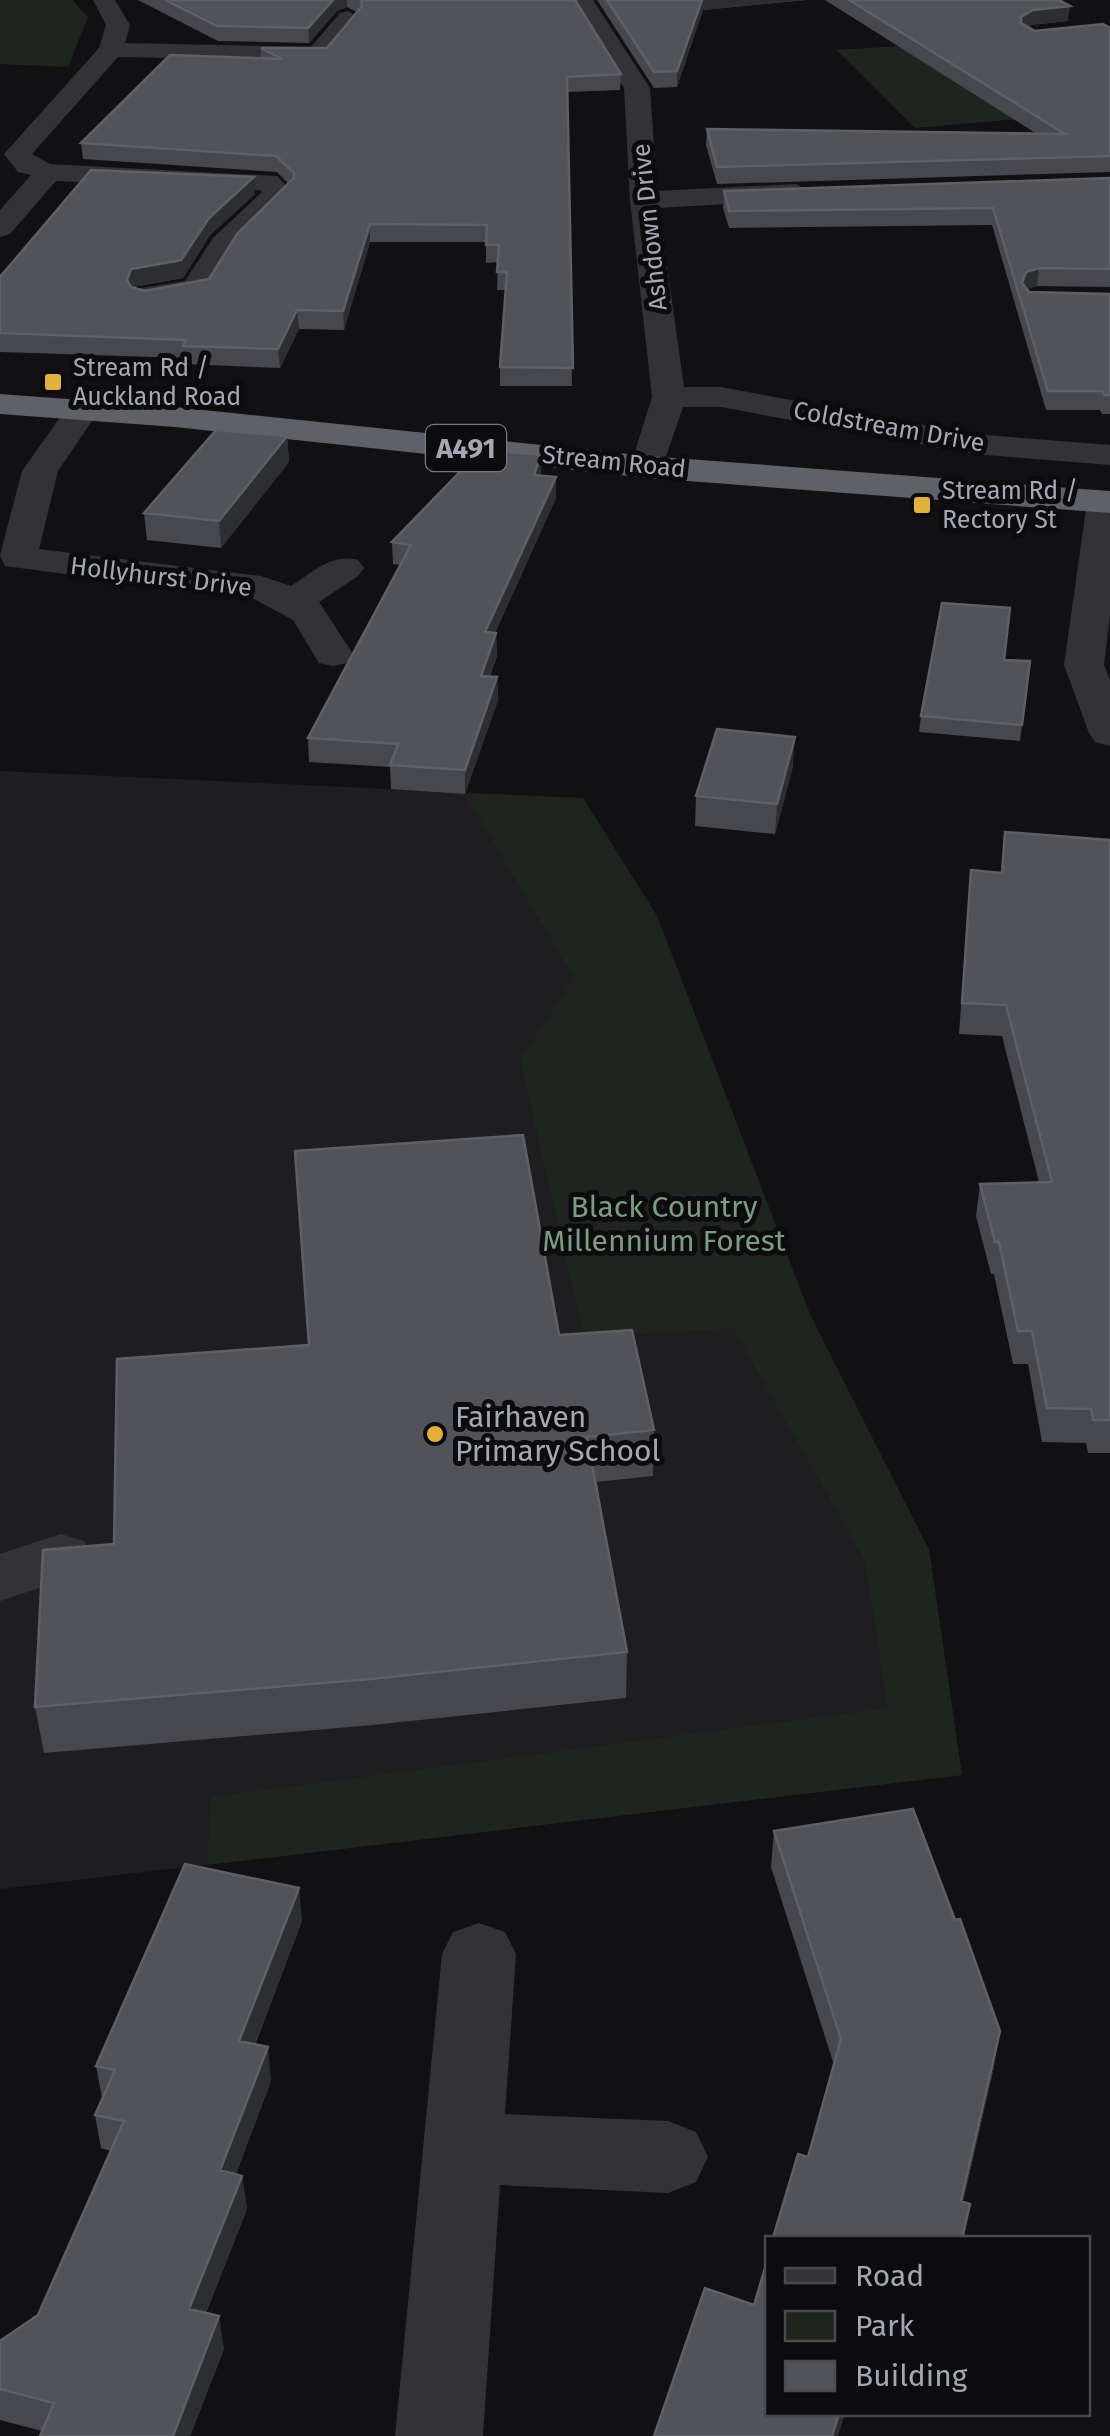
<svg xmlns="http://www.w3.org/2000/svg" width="1110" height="2436" font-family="'Fira Sans',sans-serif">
<rect width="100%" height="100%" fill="#111113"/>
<path fill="#1e1d20" d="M 0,771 L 583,798 L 657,916 L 811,1317 L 929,1550 L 962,1775 L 0,1889 Z"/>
<path fill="#1e251f" d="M 0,0 L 72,0 L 88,17 L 68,67 L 0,64 Z
M 1110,33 L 1110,111 L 915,128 L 836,50 Z
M 465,794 L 583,798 L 657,916 L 811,1317 L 929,1550 L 962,1775 L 207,1865 L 211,1797 L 888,1708 L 865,1561 L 733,1328 L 584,1338 L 520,1059 L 574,978 Z"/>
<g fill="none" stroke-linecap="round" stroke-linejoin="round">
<path fill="#333337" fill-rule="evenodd" d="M 93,0 L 115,0 L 130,25 L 125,43 L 311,47 L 340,13 L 348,11 L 360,18 L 327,59 L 318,61 L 118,57 L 32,154 L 50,164 L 277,176 L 292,192 L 235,249 L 207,295 L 147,305 L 136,303 L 132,296 L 136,289 L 185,281 L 213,238 L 262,192 L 259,190 L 56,181 L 10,234 L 0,237 L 0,210 L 31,175 L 18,172 L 4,154 L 99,48 L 106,25 Z
M 571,0 L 593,0 L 650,88 L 657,191 L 796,184 L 810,192 L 796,200 L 659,208 L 684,387 L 721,387 L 973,434 L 1110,445 L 1110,465 L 973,454 L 721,407 L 683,407 L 660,474 L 648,478 L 636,474 L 630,467 L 652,397 L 630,200 L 624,88 Z
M 83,399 L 95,402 L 100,409 L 58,471 L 39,549 L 261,576 L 291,586 C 313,572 332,553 358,560 L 364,568 L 358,576 L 319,602 L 353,654 L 347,663 L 333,666 L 319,663 L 293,620 L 254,599 L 5,566 L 0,555 L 22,471 L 71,402 Z
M 1105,491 L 1110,492 L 1110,615 L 1104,665 L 1110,680 L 1110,746 L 1095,742 L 1089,733 L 1064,665 L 1087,502 L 1092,494 Z
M 61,1534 L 84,1541 L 93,1557 L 84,1573 L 0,1601 L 0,1554 Z
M 479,1923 L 505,1932 L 516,1954 L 505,2114 L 668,2121 L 696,2132 L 708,2157 L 696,2182 L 668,2193 L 500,2185 L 483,2436 L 395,2436 L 442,1954 L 453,1932 Z"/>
<path fill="#5f6168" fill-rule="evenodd" d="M 0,394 L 175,407 L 648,456 L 1110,491 L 1110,513 L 648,478 L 175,427 L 0,414 Z"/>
</g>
<path fill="#47484e" d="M 138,0 L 575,0 L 621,74 L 620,90 L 567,92 L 572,386 L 500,386 L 500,367 L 506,290 L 497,290 L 498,262 L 486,263 L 486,242 L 370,242 L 344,330 L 299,329 L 280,368 L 184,364 L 184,358 L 0,352 L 0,277 L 255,194 L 210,235 L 183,278 L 133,287 L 145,291 L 209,279 L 288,183 L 277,172 L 83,159 L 81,143 L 261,58 L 261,48 L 327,48 L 357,12 L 347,7 L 337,11 L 309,43 L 218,41 Z
M 597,0 L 806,0 L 703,10 L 677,87 L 654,88 Z
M 825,0 L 1059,0 L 1068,21 L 1031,25 L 1027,27 L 1035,31 L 1110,28 L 1110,172 L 717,184 L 706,145 L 707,129 L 1037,134 Z
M 1110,178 L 1110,287 L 1037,286 L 1027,289 L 1029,292 L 1110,294 L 1110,414 L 1102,414 L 1100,410 L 1046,410 L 992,225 L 729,228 L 723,208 L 724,191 Z
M 287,436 L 289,462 L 221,548 L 147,540 L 144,513 Z
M 541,455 L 541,475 L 556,498 L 495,633 L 496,633 L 497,656 L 490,676 L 497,677 L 498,700 L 465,794 L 391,789 L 390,767 L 309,762 L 308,738 L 401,565 L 393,564 L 392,542 Z
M 1004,660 L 1030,661 L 1020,741 L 919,732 L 921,716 Z
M 793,766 L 775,834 L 695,826 L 696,796 Z
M 1005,832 L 1110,840 L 1110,1453 L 1088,1453 L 1086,1443 L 1042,1442 L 1028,1364 L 1013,1364 L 994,1274 L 991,1274 L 976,1216 L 980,1184 L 1039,1182 L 1002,1036 L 959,1034 L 971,870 L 1001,873 Z
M 559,1335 L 654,1430 L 653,1476 L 596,1482 L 627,1652 L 626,1698 L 373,1725 L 44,1753 L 35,1707 L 114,1544 Z
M 774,1831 L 994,2067 L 963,2202 L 970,2204 L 964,2238 L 773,2238 L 808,2157 L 834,2065 L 771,1867 Z
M 302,1921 L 255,2045 L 271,2081 L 236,2174 L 242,2176 L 247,2209 L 206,2313 L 224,2349 L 190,2436 L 40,2436 L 42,2431 L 0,2420 L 0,2341 L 38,2315 L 111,2151 L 101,2148 L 95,2115 L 102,2098 L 96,2066 Z"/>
<path fill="#2d2e32" d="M 333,0 L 347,0 L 347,7 L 337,11 L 309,43 L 308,28 Z
M 702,0 L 806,0 L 703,10 L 677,87 L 677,71 Z
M 1070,6 L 1068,21 L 1031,25 L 1019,32 L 1021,17 L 1033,10 Z
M 254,177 L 255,194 L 210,235 L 183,278 L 133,287 L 129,298 L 127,280 L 131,269 Z
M 370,224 L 370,242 L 344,330 L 343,311 Z
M 1039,268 L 1037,286 L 1024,290 L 1020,301 L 1022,283 L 1026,272 Z
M 297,310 L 299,329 L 280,368 L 278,349 Z
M 287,436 L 289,462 L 221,548 L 219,521 Z
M 541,455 L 541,476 L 534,475 Z
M 556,477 L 556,498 L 485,655 L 485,632 Z
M 496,633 L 497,656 L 482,699 L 481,676 Z
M 497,677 L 498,700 L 465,794 L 465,770 Z
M 795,737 L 793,766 L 775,834 L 777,804 Z
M 299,1888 L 302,1921 L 243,2075 L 239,2041 Z
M 1000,2031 L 994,2067 L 955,2236 L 961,2201 Z
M 268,2047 L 271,2081 L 225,2203 L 220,2170 Z
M 242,2176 L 247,2209 L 194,2342 L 189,2309 Z
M 219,2316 L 224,2349 L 190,2436 L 173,2436 Z
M 839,2414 L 845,2414 L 838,2436 L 832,2436 Z"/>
<path fill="#515358" stroke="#5e6066" stroke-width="2.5" d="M 165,0 L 333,0 L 308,28 L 217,26 Z
M 361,0 L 575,0 L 621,74 L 567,77 L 573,368 L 500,367 L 507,272 L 497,272 L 499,245 L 486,245 L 487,225 L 370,224 L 343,311 L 297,310 L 278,349 L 183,346 L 186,340 L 0,333 L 0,277 L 91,170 L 254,177 L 209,218 L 181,260 L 131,269 L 127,280 L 131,287 L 145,291 L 209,279 L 237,234 L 294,178 L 294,173 L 276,156 L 81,143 L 170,55 L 282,59 L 261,48 L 327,48 L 362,6 Z
M 607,0 L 702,0 L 677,71 L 654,72 Z
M 849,0 L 1059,0 L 1070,6 L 1033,10 L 1021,17 L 1021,23 L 1035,31 L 1103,24 L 1110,28 L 1110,156 L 717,167 L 707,129 L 1065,134 Z
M 1110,178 L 1110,269 L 1039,268 L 1026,272 L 1022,283 L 1029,292 L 1110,294 L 1110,395 L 1104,395 L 1102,391 L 1048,391 L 993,208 L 729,211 L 724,191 Z
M 216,430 L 287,436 L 219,521 L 144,513 Z
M 482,449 L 541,455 L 534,475 L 556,477 L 485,632 L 496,633 L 481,676 L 497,677 L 465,770 L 390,765 L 398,744 L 308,738 L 411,545 L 392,542 Z
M 942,603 L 1010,608 L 1004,660 L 1030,661 L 1022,725 L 921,716 Z
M 717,729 L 795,737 L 777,804 L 696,796 Z
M 1005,832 L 1110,840 L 1110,1420 L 1093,1420 L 1091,1409 L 1047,1408 L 1032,1331 L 1018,1331 L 999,1242 L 995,1242 L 980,1184 L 1052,1182 L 1006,1005 L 962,1003 L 971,870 L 1002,873 Z
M 523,1135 L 559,1335 L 632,1330 L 654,1430 L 587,1437 L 627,1652 L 371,1679 L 35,1707 L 43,1550 L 114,1544 L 117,1359 L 309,1345 L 295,1151 Z
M 913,1809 L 955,1920 L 960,1919 L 1000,2031 L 961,2201 L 970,2204 L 962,2238 L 773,2238 L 798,2154 L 808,2157 L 841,2039 L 774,1831 Z
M 185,1864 L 299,1888 L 239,2041 L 268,2047 L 220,2170 L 242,2176 L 189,2309 L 219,2316 L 173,2436 L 40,2436 L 54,2403 L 0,2389 L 0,2341 L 38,2315 L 124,2121 L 95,2115 L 115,2070 L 96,2066 Z
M 768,2258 L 768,2414 L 839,2414 L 832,2436 L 654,2436 L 705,2288 L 754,2305 Z"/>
<g fill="#e3b139" stroke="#0c0c0e" stroke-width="4">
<rect x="43" y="372" width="20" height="20" rx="5"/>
<rect x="912" y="495" width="20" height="20" rx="5"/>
<circle cx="435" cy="1434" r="10"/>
</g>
<g text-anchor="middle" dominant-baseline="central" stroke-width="10" stroke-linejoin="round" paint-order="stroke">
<g font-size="25" fill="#a4a8b2" stroke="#0c0c0e">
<text transform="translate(650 227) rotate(-96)">Ashdown Drive</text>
<text transform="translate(889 427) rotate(10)">Coldstream Drive</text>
<text transform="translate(614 462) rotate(6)">Stream Road</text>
<text transform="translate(161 577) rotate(7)">Hollyhurst Drive</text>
</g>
<g font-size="25" fill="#a4a8b2" stroke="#0c0c0e" text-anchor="start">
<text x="73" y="368">Stream Rd /<tspan x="73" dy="29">Auckland Road</tspan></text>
<text x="942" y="491">Stream Rd /<tspan x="942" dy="29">Rectory St</tspan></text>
</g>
<rect fill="#0c0c0e" stroke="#767981" stroke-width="2.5" x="426" y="425" width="80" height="46" rx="8"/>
<g font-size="28" font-weight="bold" fill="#a4a8b2">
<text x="466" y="448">A491</text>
</g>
<g font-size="30" fill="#7c9c7f" stroke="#0c0c0e">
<text x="664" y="1207">Black Country<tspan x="664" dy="34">Millennium Forest</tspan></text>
</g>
<g font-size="30" fill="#a4a8b2" stroke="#0c0c0e" text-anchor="start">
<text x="455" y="1417">Fairhaven<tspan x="455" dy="34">Primary School</tspan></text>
</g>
</g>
<rect x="765" y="2236" width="325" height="180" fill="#0c0c0e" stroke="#494a50" stroke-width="2.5"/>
<rect x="785" y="2268" width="50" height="15" fill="#333337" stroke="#494a50" stroke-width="2.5"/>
<text x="855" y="2286" font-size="30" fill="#a4a8b2">Road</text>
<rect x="785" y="2311" width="50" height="30" fill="#1e251f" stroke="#494a50" stroke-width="2.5"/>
<text x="855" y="2336" font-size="30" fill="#a4a8b2">Park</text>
<rect x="785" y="2361" width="50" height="30" fill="#515358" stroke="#494a50" stroke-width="2.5"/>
<text x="855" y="2386" font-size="30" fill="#a4a8b2">Building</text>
</svg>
